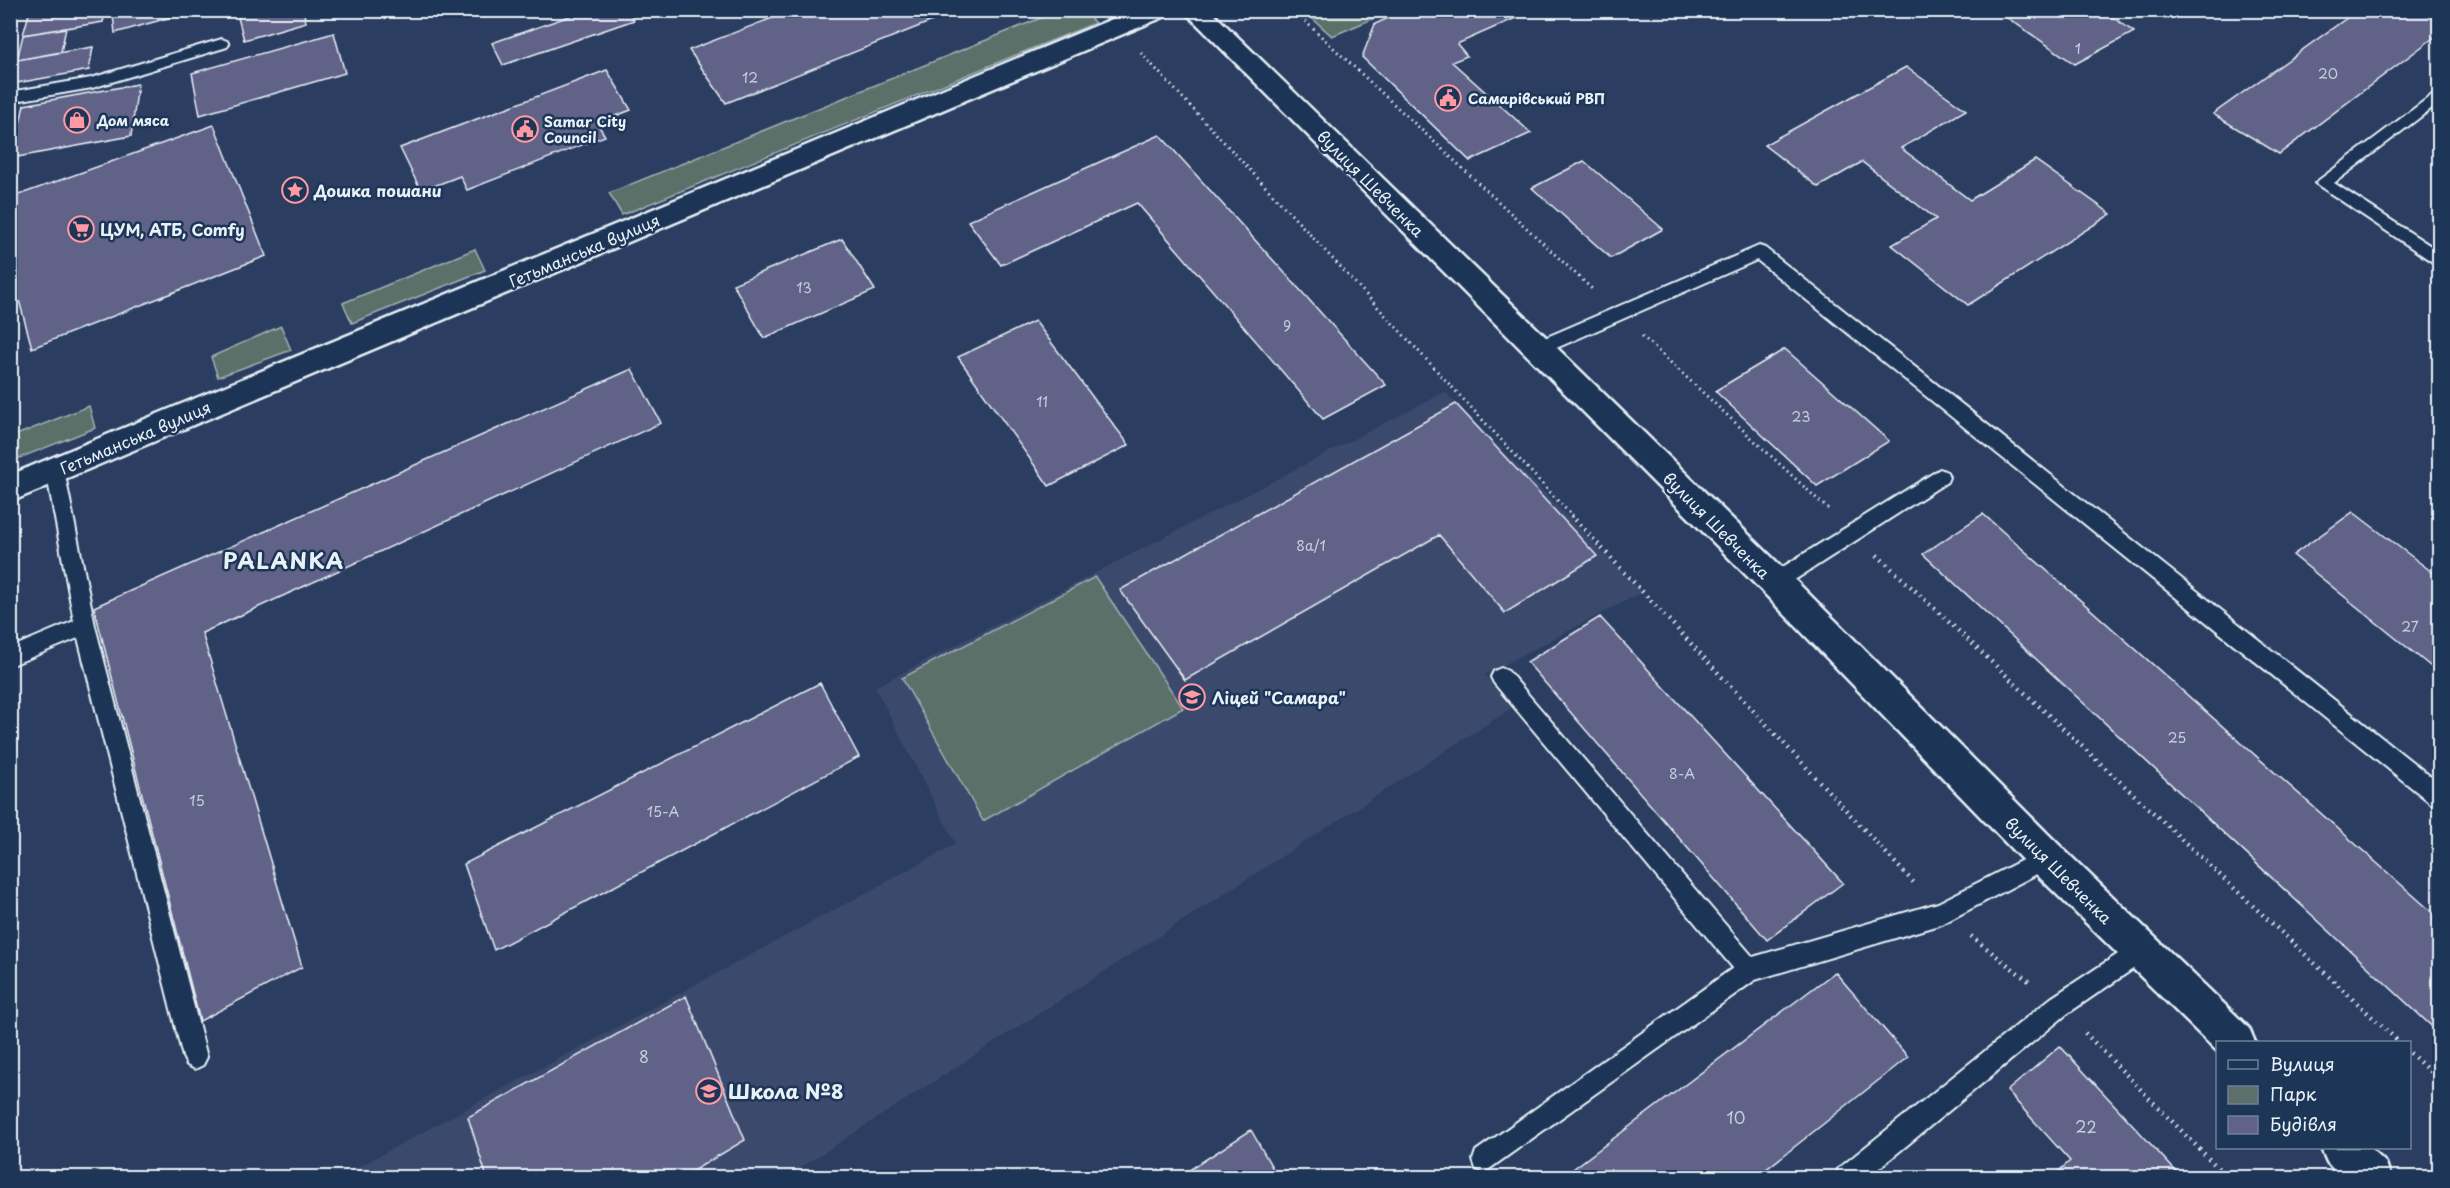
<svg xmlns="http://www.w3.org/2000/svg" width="2450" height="1188" font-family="'Playpen Sans',sans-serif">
<rect width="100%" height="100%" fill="#2b3e61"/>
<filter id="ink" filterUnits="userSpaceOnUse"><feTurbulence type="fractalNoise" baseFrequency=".0167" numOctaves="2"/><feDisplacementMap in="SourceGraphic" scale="12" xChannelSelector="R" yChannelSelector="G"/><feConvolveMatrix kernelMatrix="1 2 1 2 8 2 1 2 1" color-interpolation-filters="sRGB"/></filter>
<g filter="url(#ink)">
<path fill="#3b496c" d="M 1445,392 L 1642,592 L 1485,675 L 1512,708 L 786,1177 L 338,1178 L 956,844 L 875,687 Z"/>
<path fill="#5c6f6b" stroke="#a2b0b2" stroke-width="1.5" d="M 1058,11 L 1083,11 L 1095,23 L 622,215 L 609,193 Z
M 1304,11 L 1391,11 L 1332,36 Z
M 475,249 L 485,270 L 352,323 L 343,303 Z
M 281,326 L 291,350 L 218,377 L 211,357 Z
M 89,406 L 95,428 L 12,461 L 11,437 Z
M 1095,577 L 1183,708 L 983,821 L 902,678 Z"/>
<path fill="#616287" stroke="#e8f1f8" stroke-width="1.5" d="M 30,10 L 106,10 L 103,22 L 23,35 Z
M 129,10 L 196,10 L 115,33 L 113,15 Z
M 236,10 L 303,10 L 306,22 L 244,40 Z
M 587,10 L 628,10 L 634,20 L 503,65 L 492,43 Z
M 793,10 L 960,10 L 726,103 L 689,50 Z
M 1406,10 L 1534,10 L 1457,44 L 1467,56 L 1452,62 L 1531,133 L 1470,161 L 1362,57 L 1375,24 Z
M 1996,10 L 2102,10 L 2134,32 L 2075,64 Z
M 2358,10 L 2440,10 L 2440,33 L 2279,154 L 2213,114 Z
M 66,28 L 61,52 L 17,60 L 23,35 Z
M 334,33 L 345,73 L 200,115 L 192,73 Z
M 93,47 L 89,70 L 11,84 L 17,60 Z
M 1906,67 L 1966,110 L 1901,148 L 1970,200 L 2035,160 L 2111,214 L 1968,305 L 1892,245 L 1936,219 L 1862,162 L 1818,187 L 1764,145 Z
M 607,70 L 631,110 L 597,123 L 605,136 L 467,190 L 460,176 L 421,191 L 400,148 Z
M 138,84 L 131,136 L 12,158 L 24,105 Z
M 214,125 L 266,256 L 32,348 L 10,267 L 10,198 Z
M 1160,135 L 1386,385 L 1323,419 L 1137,203 L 1001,265 L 968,221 Z
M 1584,161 L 1663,229 L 1611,258 L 1532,188 Z
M 842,239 L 875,290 L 764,338 L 733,284 Z
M 1035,321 L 1129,445 L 1049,486 L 958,357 Z
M 1785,349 L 1889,441 L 1817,486 L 1715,391 Z
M 632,369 L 661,423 L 202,633 L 302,967 L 200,1021 L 94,607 Z
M 1456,404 L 1597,556 L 1505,613 L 1439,535 L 1185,680 L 1120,590 Z
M 2353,512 L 2440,578 L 2440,674 L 2293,555 Z
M 1983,514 L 2440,919 L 2440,1034 L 1923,554 Z
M 1600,617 L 1843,883 L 1767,940 L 1527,662 Z
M 820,683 L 859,757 L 494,950 L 464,864 Z
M 1835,972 L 1908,1057 L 1755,1178 L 1561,1178 Z
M 686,996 L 745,1140 L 681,1178 L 487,1178 L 468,1117 Z
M 2060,1046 L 2182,1178 L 2051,1178 L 2070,1161 L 2007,1091 Z
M 1251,1130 L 1278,1178 L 1177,1178 Z"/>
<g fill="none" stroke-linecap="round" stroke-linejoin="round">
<g stroke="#e8f1f8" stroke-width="4">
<path id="lane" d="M 222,39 L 227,41 L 229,44 L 227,47 L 92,88 L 10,102 L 10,92 L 91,78 Z
M 2440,89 L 2440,102 L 2334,183 L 2440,252 L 2440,267 L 2315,183 Z
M 1759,246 L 1765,248 L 2440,784 L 2440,807 L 2432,804 L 1757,260 L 1545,353 L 1533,353 L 1530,348 L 1533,343 Z
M 55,462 L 62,465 L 64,470 L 95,626 L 207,1057 L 203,1065 L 195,1069 L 187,1065 L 183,1057 L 78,638 L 10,666 L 10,648 L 74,621 L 46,470 L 48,465 Z
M 1940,469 L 1947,472 L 1949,477 L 1947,482 L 1782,588 L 1775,590 L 1768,588 L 1765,582 L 1768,576 Z
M 1501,668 L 1508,671 L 1753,957 L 1938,903 L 2046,848 L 2054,851 L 2057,858 L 2054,865 L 1942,924 L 1755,980 L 1485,1172 L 1476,1169 L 1473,1160 L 1476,1151 L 1733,968 L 1494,683 L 1491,677 L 1494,671 Z
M 2141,939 L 2149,942 L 2152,950 L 2149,958 L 2067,1014 L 1867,1178 L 1835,1178 L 1838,1169 L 2051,998 Z"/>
</g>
<g stroke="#e8f1f8" stroke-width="5">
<path id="secondary" d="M 1134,10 L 1169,10 L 1166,16 L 10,502 L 10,475 Z
M 1183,10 L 1210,10 L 1787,572 L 2059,845 L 2249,1028 L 2255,1042 L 2218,1042 L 2218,1052 L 2033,871 L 1763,592 Z
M 2321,1148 L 2370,1148 L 2386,1163 L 2391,1178 L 2341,1178 L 2327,1162 Z"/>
</g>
<path stroke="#e8f1f8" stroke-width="3" stroke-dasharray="1.5 4" stroke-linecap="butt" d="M 1293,10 L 1593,290
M 1141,53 L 1573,517
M 1642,336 L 1828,509"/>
<path stroke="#e8f1f8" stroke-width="4.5" stroke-dasharray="1.5 5" stroke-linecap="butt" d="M 1571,515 L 1915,884
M 1877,555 L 2399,1042
M 1971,936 L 2031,983
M 2085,1033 L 2228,1178
M 2410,1053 L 2440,1081"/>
<use href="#lane" fill="#1d3557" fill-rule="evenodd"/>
<use href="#secondary" fill="#1d3557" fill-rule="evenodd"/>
</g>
</g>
<defs>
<g id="civic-ring" transform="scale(1.35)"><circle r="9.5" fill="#1d3557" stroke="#ff9aa2" stroke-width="1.5"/><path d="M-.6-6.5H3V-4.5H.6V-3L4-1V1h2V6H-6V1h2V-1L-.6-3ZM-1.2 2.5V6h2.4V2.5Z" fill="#ff9aa2"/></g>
<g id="shop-ring" transform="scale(1.35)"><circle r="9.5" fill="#1d3557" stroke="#ff9aa2" stroke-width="1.5"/><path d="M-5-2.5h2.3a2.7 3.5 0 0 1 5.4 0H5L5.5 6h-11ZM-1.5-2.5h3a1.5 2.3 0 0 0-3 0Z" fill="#ff9aa2"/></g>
<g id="sight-ring" transform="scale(1.35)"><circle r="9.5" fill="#1d3557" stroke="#ff9aa2" stroke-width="1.5"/><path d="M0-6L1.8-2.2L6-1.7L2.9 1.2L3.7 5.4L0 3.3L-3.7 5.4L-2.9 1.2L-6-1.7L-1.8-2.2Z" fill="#ff9aa2"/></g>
<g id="supermarket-ring" transform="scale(1.35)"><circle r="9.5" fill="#1d3557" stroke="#ff9aa2" stroke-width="1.5"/><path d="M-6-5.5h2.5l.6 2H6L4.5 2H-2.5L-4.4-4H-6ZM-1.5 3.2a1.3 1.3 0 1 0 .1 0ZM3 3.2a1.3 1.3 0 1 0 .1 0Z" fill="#ff9aa2"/></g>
<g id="school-ring" transform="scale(1.35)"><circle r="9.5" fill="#1d3557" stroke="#ff9aa2" stroke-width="1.5"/><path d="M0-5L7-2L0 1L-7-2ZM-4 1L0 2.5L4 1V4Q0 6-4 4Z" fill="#ff9aa2"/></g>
</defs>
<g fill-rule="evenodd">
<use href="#civic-ring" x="1448" y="98"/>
<use href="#shop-ring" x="77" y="120"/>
<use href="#civic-ring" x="525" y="129"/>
<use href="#sight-ring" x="295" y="190"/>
<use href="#supermarket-ring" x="81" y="229"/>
<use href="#school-ring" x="1192" y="697"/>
<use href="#school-ring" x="709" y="1091"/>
</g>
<g text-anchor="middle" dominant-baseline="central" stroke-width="5" stroke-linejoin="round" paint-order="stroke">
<g font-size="14" fill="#c6cddc">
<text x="2078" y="48">1</text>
<text x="2328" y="73">20</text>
<text x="750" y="77">12</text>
<text x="804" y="287">13</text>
<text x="1287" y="325">9</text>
<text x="1042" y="401">11</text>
<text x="1801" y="416">23</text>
<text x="1311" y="545">8а/1</text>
<text x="2410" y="626">27</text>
<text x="2177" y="737">25</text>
<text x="1682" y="773">8-А</text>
<text x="197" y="800">15</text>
<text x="663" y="811">15-А</text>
</g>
<g font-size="14" font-weight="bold" fill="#e8f1f8" stroke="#1d3557" text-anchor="start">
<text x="1468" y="98">Самарівський РВП</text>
<text x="97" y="120">Дом мяса</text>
<text x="544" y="121">Samar City<tspan x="544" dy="16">Council</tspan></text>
</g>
<g font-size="16" fill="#e8f1f8" stroke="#1d3557">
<text transform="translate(1371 183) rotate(45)">вулиця Шевченка</text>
<text transform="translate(584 250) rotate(-23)">Гетьманська вулиця</text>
<text transform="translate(135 437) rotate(-23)">Гетьманська вулиця</text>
<text transform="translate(1717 525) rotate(45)">вулиця Шевченка</text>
<text transform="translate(2059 870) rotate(45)">вулиця Шевченка</text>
</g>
<g font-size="16" font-weight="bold" fill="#e8f1f8" stroke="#1d3557" text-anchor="start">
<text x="314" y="190">Дошка пошани</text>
<text x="100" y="229">ЦУМ, АТБ, Comfy</text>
<text x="1212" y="697">Ліцей "Самара"</text>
</g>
<g font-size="16" fill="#c6cddc">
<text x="644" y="1056">8</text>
<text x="1736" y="1117">10</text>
<text x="2086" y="1126">22</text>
</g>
<g font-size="20" font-weight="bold" fill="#e8f1f8" stroke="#1d3557" text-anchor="start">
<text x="728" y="1091">Школа №8</text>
</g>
<g font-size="22" font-weight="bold" letter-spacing="1.5" fill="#e8f1f8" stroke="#1d3557">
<text x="284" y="559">PALANKA</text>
</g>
</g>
<rect width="2450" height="1188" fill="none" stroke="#1d3557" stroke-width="36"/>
<rect x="18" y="18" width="2414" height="1152" fill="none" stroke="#e8f1f8" stroke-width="2" filter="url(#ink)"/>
<rect x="2216" y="1041" width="195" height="108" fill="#1d3557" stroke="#6e8097" stroke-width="1.5"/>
<rect x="2228" y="1060" width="30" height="9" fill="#1d3557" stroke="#6e8097" stroke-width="1.5"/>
<text x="2270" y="1071" font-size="18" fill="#e8f1f8">Вулиця</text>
<rect x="2228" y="1086" width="30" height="18" fill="#5c6f6b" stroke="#6e8097" stroke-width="1.5"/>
<text x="2270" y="1101" font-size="18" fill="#e8f1f8">Парк</text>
<rect x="2228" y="1116" width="30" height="18" fill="#616287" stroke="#6e8097" stroke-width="1.5"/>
<text x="2270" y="1131" font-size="18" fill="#e8f1f8">Будівля</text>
</svg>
